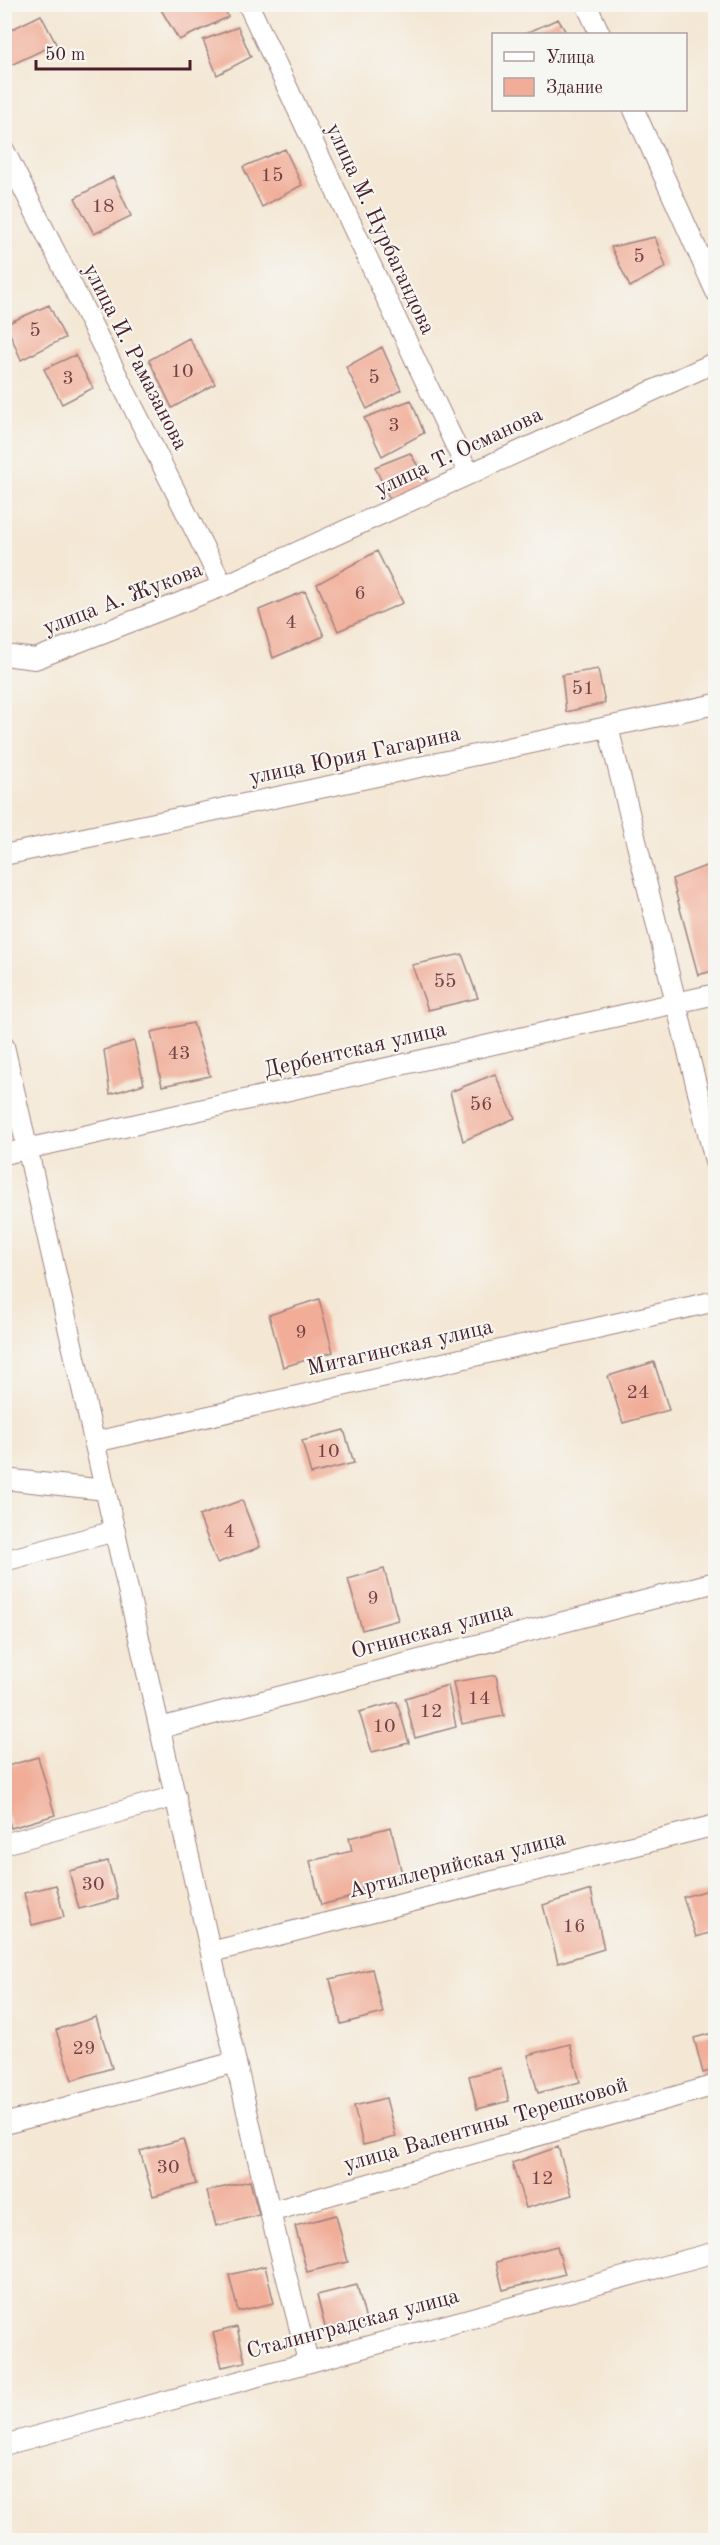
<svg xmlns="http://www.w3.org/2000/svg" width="720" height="2545" font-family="'Old Standard TT',serif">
<rect width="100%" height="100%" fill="#f6f6f2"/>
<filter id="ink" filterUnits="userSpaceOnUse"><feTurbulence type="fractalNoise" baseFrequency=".0167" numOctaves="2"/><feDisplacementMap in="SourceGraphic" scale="12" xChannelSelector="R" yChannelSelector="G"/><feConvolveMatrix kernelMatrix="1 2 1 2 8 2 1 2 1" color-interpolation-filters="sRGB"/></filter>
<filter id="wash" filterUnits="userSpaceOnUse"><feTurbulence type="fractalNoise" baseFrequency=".008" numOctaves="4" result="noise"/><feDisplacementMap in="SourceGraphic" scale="24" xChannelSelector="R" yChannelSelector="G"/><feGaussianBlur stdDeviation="1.35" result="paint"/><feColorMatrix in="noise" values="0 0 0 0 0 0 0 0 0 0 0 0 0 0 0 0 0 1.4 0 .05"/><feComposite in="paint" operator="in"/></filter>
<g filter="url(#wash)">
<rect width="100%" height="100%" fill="#f4e7d4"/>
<g id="blocks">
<path fill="#f1ad98" d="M 168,4 L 223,4 L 228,17 L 179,40 L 160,8 Z
M 41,15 L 56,44 L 11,65 L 4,52 L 4,33 Z
M 558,19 L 567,34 L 524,34 Z
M 238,27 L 251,57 L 217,75 L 203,40 Z
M 285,149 L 302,185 L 262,207 L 243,167 Z
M 113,177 L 131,216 L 94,234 L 75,198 Z
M 655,237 L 666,267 L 630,287 L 611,247 Z
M 49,305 L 65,338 L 21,360 L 6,324 Z
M 189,338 L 215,384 L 172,408 L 149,360 Z
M 382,347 L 401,390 L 367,409 L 346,367 Z
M 75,355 L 93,388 L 62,404 L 44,369 Z
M 411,400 L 424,433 L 382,456 L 364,418 Z
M 410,453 L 428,483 L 391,502 L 375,467 Z
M 377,551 L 403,603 L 338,631 L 317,584 Z
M 305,591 L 324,636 L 273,658 L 259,610 Z
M 598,669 L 605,703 L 566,712 L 562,675 Z
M 716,862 L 716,970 L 698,975 L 672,879 Z
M 462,954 L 478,998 L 428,1010 L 412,965 Z
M 193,1023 L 210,1076 L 162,1086 L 151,1032 Z
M 134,1041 L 144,1084 L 110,1094 L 104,1050 Z
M 495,1074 L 515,1118 L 463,1141 L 450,1092 Z
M 319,1299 L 333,1352 L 283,1367 L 269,1315 Z
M 654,1362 L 669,1410 L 623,1423 L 608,1376 Z
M 344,1430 L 354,1463 L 311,1474 L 302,1441 Z
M 242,1500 L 260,1547 L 217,1563 L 199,1516 Z
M 384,1569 L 398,1620 L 362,1630 L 348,1579 Z
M 4,1620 L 9,1633 L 4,1634 Z
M 496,1675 L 504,1716 L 462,1724 L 453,1682 Z
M 448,1685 L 456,1727 L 415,1738 L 405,1698 Z
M 397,1702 L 409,1743 L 372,1752 L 359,1712 Z
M 38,1757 L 55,1815 L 11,1828 L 4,1804 L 4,1767 Z
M 391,1827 L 402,1874 L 361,1885 L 363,1894 L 321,1905 L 310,1861 L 352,1851 L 349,1838 Z
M 108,1861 L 118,1899 L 79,1909 L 69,1871 Z
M 56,1885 L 64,1917 L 32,1925 L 24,1893 Z
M 716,1888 L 716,1931 L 696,1937 L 683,1897 Z
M 591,1890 L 604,1949 L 558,1963 L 543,1905 Z
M 372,1969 L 383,2013 L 341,2024 L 330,1979 Z
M 96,2017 L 112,2068 L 72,2080 L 56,2030 Z
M 716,2032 L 716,2069 L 703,2073 L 694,2038 Z
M 570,2044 L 580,2082 L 538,2093 L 528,2055 Z
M 501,2068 L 509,2101 L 477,2109 L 469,2076 Z
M 386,2098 L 396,2137 L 363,2145 L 354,2106 Z
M 183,2139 L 196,2184 L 153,2196 L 140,2151 Z
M 558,2147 L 572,2195 L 526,2208 L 512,2163 Z
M 250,2181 L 259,2215 L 216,2226 L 207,2191 Z
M 336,2215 L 348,2262 L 307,2272 L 295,2226 Z
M 557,2246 L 565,2274 L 503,2290 L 496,2262 Z
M 265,2266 L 274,2303 L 238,2311 L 229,2275 Z
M 357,2285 L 367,2325 L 327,2335 L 317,2295 Z
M 237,2327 L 245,2362 L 222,2367 L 213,2333 Z"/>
</g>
</g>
<g filter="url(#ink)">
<use href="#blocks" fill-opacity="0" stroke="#9f8380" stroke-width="1.5"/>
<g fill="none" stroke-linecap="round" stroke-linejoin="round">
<g stroke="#9f8380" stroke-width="22">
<path id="street" d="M 248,4 L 469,474
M 586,4 L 600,34
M 634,110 L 716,292
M 4,150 L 223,586
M 4,655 L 35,659 L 223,586 L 716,362
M 608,727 L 716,1165
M 4,855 L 716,704
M 4,1046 L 270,2212 L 308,2361
M 4,1154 L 716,994
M 95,1442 L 716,1301
M 4,1479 L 106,1490
M 4,1561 L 115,1531
M 160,1728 L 716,1582
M 4,1844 L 176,1796
M 211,1952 L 716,1825
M 4,2124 L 236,2062
M 270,2212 L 716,2085
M 4,2445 L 716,2252"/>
</g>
<use href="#street" stroke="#fff" stroke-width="20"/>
</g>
</g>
<g text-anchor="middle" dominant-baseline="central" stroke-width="4.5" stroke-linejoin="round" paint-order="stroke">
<g font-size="20" fill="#744246">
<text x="272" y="176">15</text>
<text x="103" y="207">18</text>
<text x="639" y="257">5</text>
<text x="35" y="331">5</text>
<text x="182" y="372">10</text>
<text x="374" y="378">5</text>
<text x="68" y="379">3</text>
<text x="394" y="426">3</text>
<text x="360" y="594">6</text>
<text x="291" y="623">4</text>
<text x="583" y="689">51</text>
<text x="445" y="982">55</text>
<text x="179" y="1054">43</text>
<text x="481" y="1105">56</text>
<text x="301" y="1333">9</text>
<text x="638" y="1393">24</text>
<text x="328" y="1452">10</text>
<text x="229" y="1532">4</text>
<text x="373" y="1599">9</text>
<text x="479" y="1699">14</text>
<text x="431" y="1712">12</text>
<text x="384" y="1727">10</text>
<text x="93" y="1885">30</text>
<text x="574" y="1927">16</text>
<text x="84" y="2049">29</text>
<text x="168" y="2168">30</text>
<text x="542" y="2179">12</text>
</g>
<g font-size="22" fill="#4a1f2b" stroke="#f6f6f2">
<text transform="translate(380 229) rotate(65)">улица М. Нурбагандова</text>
<text transform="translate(135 357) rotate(63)">улица И. Рамазанова</text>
<text transform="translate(459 452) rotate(-25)">улица Т. Османова</text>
<text transform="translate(123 599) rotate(-21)">улица А. Жукова</text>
<text transform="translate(355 756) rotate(-12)">улица Юрия Гагарина</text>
<text transform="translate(355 1050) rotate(-13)">Дербентская улица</text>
<text transform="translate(400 1348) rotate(-13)">Митагинская улица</text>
<text transform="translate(432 1631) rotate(-15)">Огнинская улица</text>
<text transform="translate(457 1865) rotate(-14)">Артиллерийская улица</text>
<text transform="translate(486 2125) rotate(-16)">улица Валентины Терешковой</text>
<text transform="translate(353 2324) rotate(-15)">Сталинградская улица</text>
</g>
</g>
<rect width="720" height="2545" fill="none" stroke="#f6f6f2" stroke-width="24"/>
<rect x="492" y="33" width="195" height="78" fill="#f6f6f2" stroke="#b1a0a2" stroke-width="1.5"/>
<rect x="504" y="52" width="30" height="9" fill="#ffffff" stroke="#b1a0a2" stroke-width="1.5"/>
<text x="546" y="63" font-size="18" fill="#4a1f2b">Улица</text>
<rect x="504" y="78" width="30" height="18" fill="#f1ad98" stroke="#b1a0a2" stroke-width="1.5"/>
<text x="546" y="93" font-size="18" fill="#4a1f2b">Здание</text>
<path d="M36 60v9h154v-9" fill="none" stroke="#4a1f2b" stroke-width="3"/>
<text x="45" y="60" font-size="18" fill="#4a1f2b" stroke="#f6f6f2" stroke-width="4.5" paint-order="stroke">50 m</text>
</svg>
